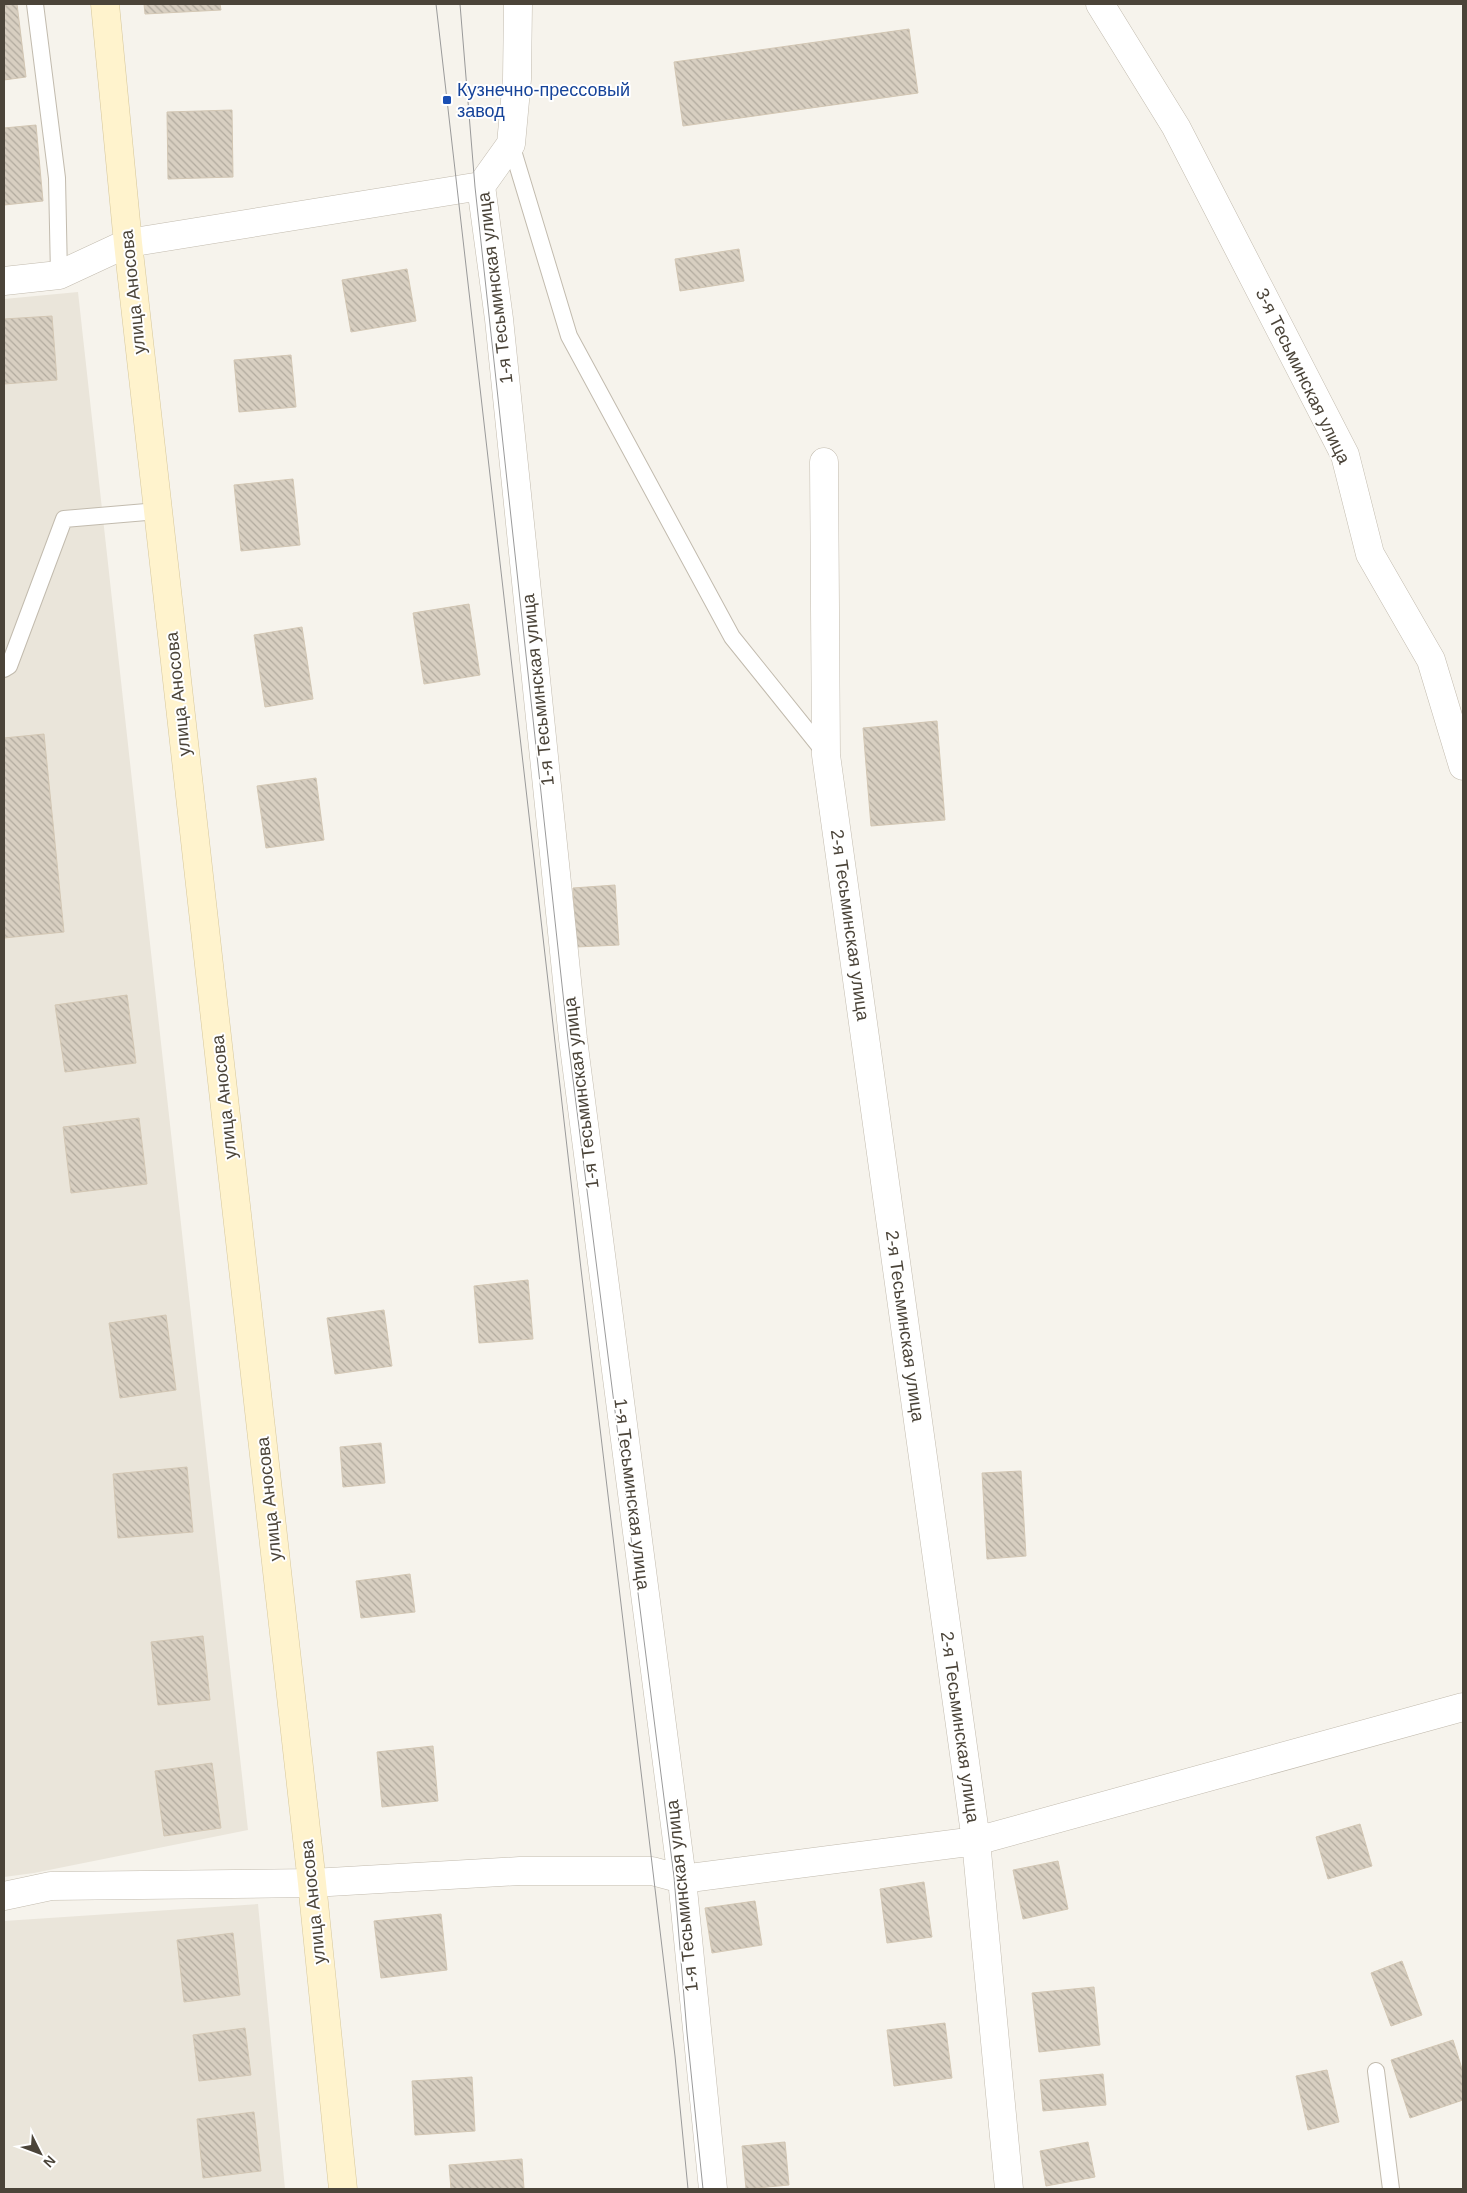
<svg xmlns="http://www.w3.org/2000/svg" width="1467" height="2193" font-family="Arial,sans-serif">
<defs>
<pattern id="building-back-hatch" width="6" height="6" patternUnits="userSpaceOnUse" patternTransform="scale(1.25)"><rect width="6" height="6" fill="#d8cfc1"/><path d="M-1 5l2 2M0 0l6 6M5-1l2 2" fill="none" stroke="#b1aa9e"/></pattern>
</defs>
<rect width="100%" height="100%" fill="#f6f3ec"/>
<path fill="#eae5da" d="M 78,292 L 248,1830 L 34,1873 L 4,1877 L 4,299 Z
M 258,1904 L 285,2189 L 4,2189 L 4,1921 Z"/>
<path fill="url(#building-back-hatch)" stroke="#d3c7b4" d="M 4,4 L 17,4 L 26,77 L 4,80 Z
M 144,4 L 220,4 L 221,10 L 145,14 Z
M 909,29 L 918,93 L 683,126 L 674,62 Z
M 232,110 L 233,177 L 168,179 L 167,112 Z
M 36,125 L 43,201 L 4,205 L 4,128 Z
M 739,249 L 744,281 L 680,291 L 675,259 Z
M 407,269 L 416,321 L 351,332 L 342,280 Z
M 52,316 L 57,380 L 4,384 L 4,319 Z
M 291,355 L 296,407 L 239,412 L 234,360 Z
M 293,479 L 300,545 L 241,551 L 234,485 Z
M 469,604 L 480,675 L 424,684 L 413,613 Z
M 302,627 L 313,699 L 265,707 L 254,635 Z
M 937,721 L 945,820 L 871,826 L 863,728 Z
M 44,734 L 64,932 L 4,938 L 4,738 Z
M 316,778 L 324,840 L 266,848 L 257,786 Z
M 615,885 L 619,945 L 576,947 L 573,888 Z
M 127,995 L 136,1063 L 65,1072 L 55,1005 Z
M 139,1118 L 147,1184 L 71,1193 L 63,1127 Z
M 528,1280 L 533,1339 L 479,1343 L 474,1286 Z
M 384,1310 L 392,1366 L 335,1374 L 327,1318 Z
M 166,1315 L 176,1390 L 120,1398 L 109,1323 Z
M 381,1443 L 385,1483 L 343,1487 L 340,1447 Z
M 187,1467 L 193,1532 L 118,1538 L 113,1474 Z
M 1021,1471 L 1026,1556 L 987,1559 L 982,1473 Z
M 410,1574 L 415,1612 L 361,1618 L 356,1581 Z
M 203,1636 L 210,1700 L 158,1705 L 151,1642 Z
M 433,1746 L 438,1801 L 382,1807 L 377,1752 Z
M 212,1763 L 221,1828 L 164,1836 L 155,1771 Z
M 1360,1824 L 1372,1866 L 1328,1879 L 1316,1837 Z
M 1058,1861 L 1068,1909 L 1023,1919 L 1013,1870 Z
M 924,1882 L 932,1937 L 887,1943 L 880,1889 Z
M 755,1901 L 762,1945 L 712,1953 L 705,1908 Z
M 441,1914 L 447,1970 L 381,1978 L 374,1921 Z
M 233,1933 L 240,1995 L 184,2002 L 177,1940 Z
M 1402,1961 L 1422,2015 L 1391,2026 L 1371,1973 Z
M 1094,1987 L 1100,2045 L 1039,2052 L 1032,1993 Z
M 945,2023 L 952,2078 L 894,2086 L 887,2030 Z
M 245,2028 L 251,2075 L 199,2081 L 193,2035 Z
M 1453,2040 L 1463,2072 L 1463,2100 L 1410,2118 L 1391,2060 Z
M 1327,2070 L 1339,2122 L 1308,2130 L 1296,2076 Z
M 1103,2074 L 1106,2105 L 1043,2111 L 1040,2080 Z
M 472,2077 L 475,2131 L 415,2135 L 412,2081 Z
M 254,2112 L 261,2171 L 203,2178 L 197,2119 Z
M 785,2142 L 789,2185 L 746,2189 L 742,2146 Z
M 1088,2142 L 1095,2177 L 1046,2186 L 1040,2151 Z
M 522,2159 L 524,2189 L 451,2189 L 449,2165 Z"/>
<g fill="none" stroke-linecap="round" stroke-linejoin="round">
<g stroke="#c2bbae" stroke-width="18">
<path id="lane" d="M 35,4 L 57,178 L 59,275
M 511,144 L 569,336 L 732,637 L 826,754
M 4,669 L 9,666 L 64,519 L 158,511
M 1376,2071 L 1391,2189"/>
</g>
<g stroke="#c2bbae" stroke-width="29">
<path id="street" d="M 518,4 L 517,79 L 511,144 L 481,186 L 499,319 L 573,1039 L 682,1879 L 713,2189
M 1100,4 L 1176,127 L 1345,455 L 1370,554 L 1431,660 L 1463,766
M 4,281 L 59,275 L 128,243 L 481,186
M 824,462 L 826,755 L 976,1841 L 1009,2189
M 4,1896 L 51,1886 L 312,1883 L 520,1871 L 652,1871 L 682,1879 L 976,1841 L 1463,1707"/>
</g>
<g stroke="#d6c79b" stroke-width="29">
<path id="secondary" d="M 105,4 L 128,243 L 312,1883 L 343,2189"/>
</g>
<use href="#lane" stroke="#fff" stroke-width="16"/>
<use href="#street" stroke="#fff" stroke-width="28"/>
<use href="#secondary" stroke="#fff3cd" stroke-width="28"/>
<path stroke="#9a9a9a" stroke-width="1" d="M 436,4 L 581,1269 L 675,2056 L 688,2189
M 460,4 L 475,187 L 568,1040 L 674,1877 L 687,2033 L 703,2189"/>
</g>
<rect fill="#1a4fb4" stroke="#fff" stroke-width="2" x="442" y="95" width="10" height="10" rx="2.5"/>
<g text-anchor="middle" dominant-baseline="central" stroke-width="4" stroke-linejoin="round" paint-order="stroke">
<g font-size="18" fill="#164399" stroke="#fff" text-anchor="start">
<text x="457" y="90">Кузнечно-прессовый<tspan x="457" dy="21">завод</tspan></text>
</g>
<g font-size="18" fill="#4b4439" stroke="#fff">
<text transform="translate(495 288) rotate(-97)">1-я Тесьминская улица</text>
<text transform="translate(133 292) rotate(-96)">улица Аносова</text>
<text transform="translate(1303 376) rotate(64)">3-я Тесьминская улица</text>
<text transform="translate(538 690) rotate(-96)">1-я Тесьминская улица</text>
<text transform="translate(178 694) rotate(-96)">улица Аносова</text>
<text transform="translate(850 925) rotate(82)">2-я Тесьминская улица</text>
<text transform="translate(581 1093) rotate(-97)">1-я Тесьминская улица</text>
<text transform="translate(224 1097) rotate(-96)">улица Аносова</text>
<text transform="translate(905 1326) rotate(82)">2-я Тесьминская улица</text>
<text transform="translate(632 1494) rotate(83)">1-я Тесьминская улица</text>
<text transform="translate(269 1499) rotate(-96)">улица Аносова</text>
<text transform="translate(960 1727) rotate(82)">2-я Тесьминская улица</text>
<text transform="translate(682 1896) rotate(-96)">1-я Тесьминская улица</text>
<text transform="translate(313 1902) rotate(-96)">улица Аносова</text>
</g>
</g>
<rect width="1467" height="2193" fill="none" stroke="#4b4439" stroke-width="10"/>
<g transform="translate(40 2153) rotate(132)" stroke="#ffffff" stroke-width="4" paint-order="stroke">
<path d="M0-4L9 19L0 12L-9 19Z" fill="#4b4439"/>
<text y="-8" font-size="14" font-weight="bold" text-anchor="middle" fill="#4b4439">N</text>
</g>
</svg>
